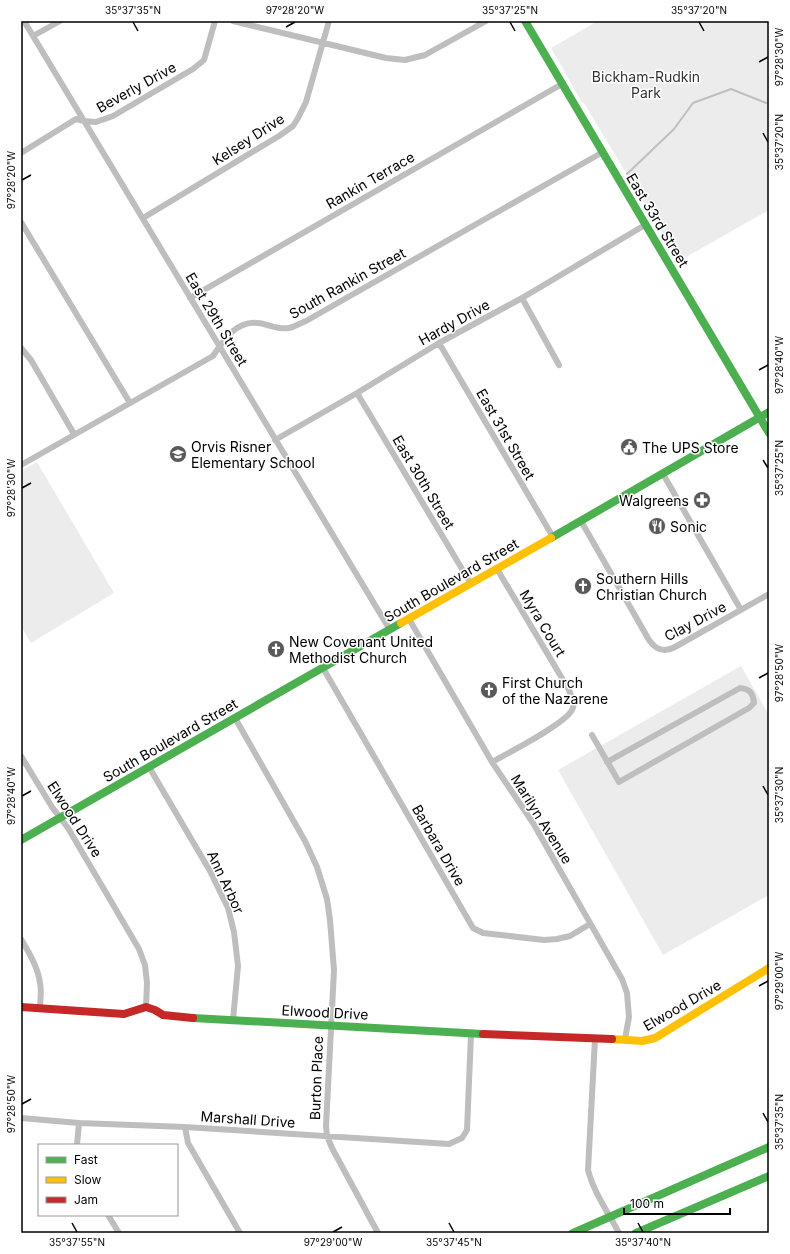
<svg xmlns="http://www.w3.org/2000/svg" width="790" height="1254" font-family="Inter,sans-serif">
<rect width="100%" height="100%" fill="#fff"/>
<path fill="#ececec" d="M 598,21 L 769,21 L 769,210 L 679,261 L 584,103 L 581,101 L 551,48 Z
M 37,462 L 114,593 L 31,643 L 21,626 L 21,471 Z
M 741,666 L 769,715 L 769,895 L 663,955 L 558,770 Z"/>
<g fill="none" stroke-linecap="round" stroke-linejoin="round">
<path stroke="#bfbfbf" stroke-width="2" d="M 627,174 L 674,129 L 693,103 L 731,89 L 766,103"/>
<path stroke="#bebebe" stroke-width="6" d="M 24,21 L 390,630
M 233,21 L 386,58 L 405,60 L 425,55 L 486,21
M 33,36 L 60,21
M 21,153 L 76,119 L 84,121 L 96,122 L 113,116 L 193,69 L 204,60 L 215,21
M 143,218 L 279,136 L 293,126 L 298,118 L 306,102 L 329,21
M 21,222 L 130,403
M 190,298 L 562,84
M 522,298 L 559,365
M 439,343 L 553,537
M 21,348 L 31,360 L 74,434
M 357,393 L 471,584
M 275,440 L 357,393 L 439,343 L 522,298 L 645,225
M 21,465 L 213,356 C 223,341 236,320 258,323 C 268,324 278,330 289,328 C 294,327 301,323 306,321 L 603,152
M 663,474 L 741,610
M 581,521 L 649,640 C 656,650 664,653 675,647 L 769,594
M 409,619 L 492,762 L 533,823 L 622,979 L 627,993 L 629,1017 L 625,1039
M 323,668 L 473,928 L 483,933 L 544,940 L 557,939 L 570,936 L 590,924
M 235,718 L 305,841 L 317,867 L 327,899 L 330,920 L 334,970 L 326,1126 L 327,1136 L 332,1148 L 378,1233
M 592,735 L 619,782 L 749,708 L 754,703 C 753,693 750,689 740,688 L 607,762
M 21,756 L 52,807 L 68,828 L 139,949 L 145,965 L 147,983 L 146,1007
M 492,762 C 508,753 565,724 572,710 C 576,704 571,696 569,690 L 497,569
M 149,767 L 210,871 L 228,908 L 234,932 L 238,966 L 233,1020
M 21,939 C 29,953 38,967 40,983 C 42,991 40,1000 40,1009
M 595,1039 L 588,1170 C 594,1193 608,1212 619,1233
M 21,1118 L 79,1123 L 185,1127 L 449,1144 L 462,1138 L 467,1130 L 471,1034
M 185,1127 L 188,1143 L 240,1233
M 77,1145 L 79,1123
M 108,1215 L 119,1233"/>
<path stroke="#4caf50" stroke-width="8" d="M 525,21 L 769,433
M 551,538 L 769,412
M 21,840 L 401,623
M 193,1018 L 483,1034
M 573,1233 L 769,1147
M 636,1233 L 769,1176"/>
<path stroke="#ffc107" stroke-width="8" d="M 401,623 L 551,538
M 612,1039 L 642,1041 L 655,1038 L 769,968"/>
<path stroke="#c62828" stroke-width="8" d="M 21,1007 L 124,1014 L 146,1007 L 155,1010 L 163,1015 L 193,1018
M 483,1034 L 612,1039"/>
</g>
<path fill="none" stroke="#000" stroke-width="1.5" d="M 133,22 L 138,31M 510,22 L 515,31M 699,22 L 704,31M 286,27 L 295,22M 759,62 L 768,57M 763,133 L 768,142M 22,180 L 31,175M 759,370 L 768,365M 763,460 L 768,468M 22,488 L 31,483M 759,678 L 768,673M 763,786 L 768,795M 22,796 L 31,791M 759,986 L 768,981M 22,1104 L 31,1099M 763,1113 L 768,1122M 72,1223 L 77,1232M 449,1223 L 454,1232M 638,1223 L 643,1232M 333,1232 L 342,1227"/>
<defs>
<g id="civic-disc" transform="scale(0.9)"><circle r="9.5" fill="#595959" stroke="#fff"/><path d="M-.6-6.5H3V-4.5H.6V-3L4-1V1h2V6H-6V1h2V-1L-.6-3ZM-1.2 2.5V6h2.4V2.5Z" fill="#fff"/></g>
<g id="school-disc" transform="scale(0.9)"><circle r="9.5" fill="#595959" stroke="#fff"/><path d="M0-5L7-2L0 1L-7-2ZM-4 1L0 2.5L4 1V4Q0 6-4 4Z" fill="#fff"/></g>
<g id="pharmacy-disc" transform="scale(0.9)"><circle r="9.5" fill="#595959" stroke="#fff"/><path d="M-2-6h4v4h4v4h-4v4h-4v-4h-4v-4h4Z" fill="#fff"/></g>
<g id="restaurant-disc" transform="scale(0.9)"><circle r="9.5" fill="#595959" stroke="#fff"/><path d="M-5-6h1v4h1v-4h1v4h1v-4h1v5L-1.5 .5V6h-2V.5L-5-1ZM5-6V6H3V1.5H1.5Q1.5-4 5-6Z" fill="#fff"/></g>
<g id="church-disc" transform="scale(0.9)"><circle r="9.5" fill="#595959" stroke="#fff"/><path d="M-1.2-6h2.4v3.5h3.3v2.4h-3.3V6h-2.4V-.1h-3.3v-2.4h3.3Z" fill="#fff"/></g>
</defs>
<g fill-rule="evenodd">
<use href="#civic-disc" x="629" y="447"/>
<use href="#school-disc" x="178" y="454"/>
<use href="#pharmacy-disc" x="702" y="500"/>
<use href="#restaurant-disc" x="657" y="526"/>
<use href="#church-disc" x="583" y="586"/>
<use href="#church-disc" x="276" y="649"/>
<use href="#church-disc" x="489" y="690"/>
</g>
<g text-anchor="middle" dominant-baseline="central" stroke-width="3" stroke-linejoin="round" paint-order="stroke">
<g font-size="14" fill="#333" stroke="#fff">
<text x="646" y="76">Bickham-Rudkin<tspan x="646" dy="16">Park</tspan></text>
</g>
<g font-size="14" fill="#000" stroke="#fff">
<text transform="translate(136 87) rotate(-29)">Beverly Drive</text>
<text transform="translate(248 139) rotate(-33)">Kelsey Drive</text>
<text transform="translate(370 180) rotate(-30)">Rankin Terrace</text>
<text transform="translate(658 220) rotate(59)">East 33rd Street</text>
<text transform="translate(347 283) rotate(-29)">South Rankin Street</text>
<text transform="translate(217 319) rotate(59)">East 29th Street</text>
<text transform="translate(454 322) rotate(-29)">Hardy Drive</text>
<text transform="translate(506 434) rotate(60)">East 31st Street</text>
<text transform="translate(424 482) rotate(59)">East 30th Street</text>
<text transform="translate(451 580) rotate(-30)">South Boulevard Street</text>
<text transform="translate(695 621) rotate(-28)">Clay Drive</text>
<text transform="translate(543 623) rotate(59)">Myra Court</text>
<text transform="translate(170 740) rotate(-30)">South Boulevard Street</text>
<text transform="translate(75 819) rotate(57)">Elwood Drive</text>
<text transform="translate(542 819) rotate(58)">Marilyn Avenue</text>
<text transform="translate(439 845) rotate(60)">Barbara Drive</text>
<text transform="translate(226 882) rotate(65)">Ann Arbor</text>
<text transform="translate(682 1005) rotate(-30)">Elwood Drive</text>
<text transform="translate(325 1012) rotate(3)">Elwood Drive</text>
<text transform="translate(316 1078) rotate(-88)">Burton Place</text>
<text transform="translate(248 1119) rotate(4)">Marshall Drive</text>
</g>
<g font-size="14" fill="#000" stroke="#fff" text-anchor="start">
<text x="191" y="446">Orvis Risner<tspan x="191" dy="16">Elementary School</tspan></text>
<text x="642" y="447">The UPS Store</text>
<text x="689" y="500" text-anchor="end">Walgreens</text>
<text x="670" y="526">Sonic</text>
<text x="596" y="578">Southern Hills<tspan x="596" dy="16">Christian Church</tspan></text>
<text x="289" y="641">New Covenant United<tspan x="289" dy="16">Methodist Church</tspan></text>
<text x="502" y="682">First Church<tspan x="502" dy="16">of the Nazarene</tspan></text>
</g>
</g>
<rect width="790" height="1254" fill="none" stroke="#ffffff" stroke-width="44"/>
<rect x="38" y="1144" width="140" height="72" fill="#ffffff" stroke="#999999"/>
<rect x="46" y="1157" width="20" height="6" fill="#4caf50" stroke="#999999"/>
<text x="74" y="1164" font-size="12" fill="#000000">Fast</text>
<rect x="46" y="1177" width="20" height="6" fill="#ffc107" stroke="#999999"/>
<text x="74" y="1184" font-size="12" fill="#000000">Slow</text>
<rect x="46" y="1197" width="20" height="6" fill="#c62828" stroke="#999999"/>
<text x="74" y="1204" font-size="12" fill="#000000">Jam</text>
<path d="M624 1208v6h106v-6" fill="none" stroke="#000000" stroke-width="2"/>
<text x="630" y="1208" font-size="12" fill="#000000" stroke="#ffffff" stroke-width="3" paint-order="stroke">100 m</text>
<rect x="22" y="22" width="746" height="1210" fill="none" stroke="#000" stroke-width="1.5"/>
<g font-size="10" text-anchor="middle" fill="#000">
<text x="133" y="14">35°37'35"N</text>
<text x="295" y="14">97°28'20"W</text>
<text x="510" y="14">35°37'25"N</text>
<text x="699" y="14">35°37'20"N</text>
<text transform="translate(779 57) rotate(-90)" y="4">97°28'30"W</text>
<text transform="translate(779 142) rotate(-90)" y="4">35°37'20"N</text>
<text transform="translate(11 180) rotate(-90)" y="4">97°28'20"W</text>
<text transform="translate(779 365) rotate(-90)" y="4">97°28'40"W</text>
<text transform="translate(779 468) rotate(-90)" y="4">35°37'25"N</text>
<text transform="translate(11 488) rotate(-90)" y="4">97°28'30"W</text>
<text transform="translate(779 673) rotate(-90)" y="4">97°28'50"W</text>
<text transform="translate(779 795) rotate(-90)" y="4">35°37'30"N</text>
<text transform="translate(11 796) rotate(-90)" y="4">97°28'40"W</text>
<text transform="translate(779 981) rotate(-90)" y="4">97°29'00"W</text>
<text transform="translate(11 1104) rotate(-90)" y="4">97°28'50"W</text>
<text transform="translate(779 1122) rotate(-90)" y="4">35°37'35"N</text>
<text x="77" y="1246">35°37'55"N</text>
<text x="333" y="1246">97°29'00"W</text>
<text x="454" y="1246">35°37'45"N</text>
<text x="643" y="1246">35°37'40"N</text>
</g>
</svg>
